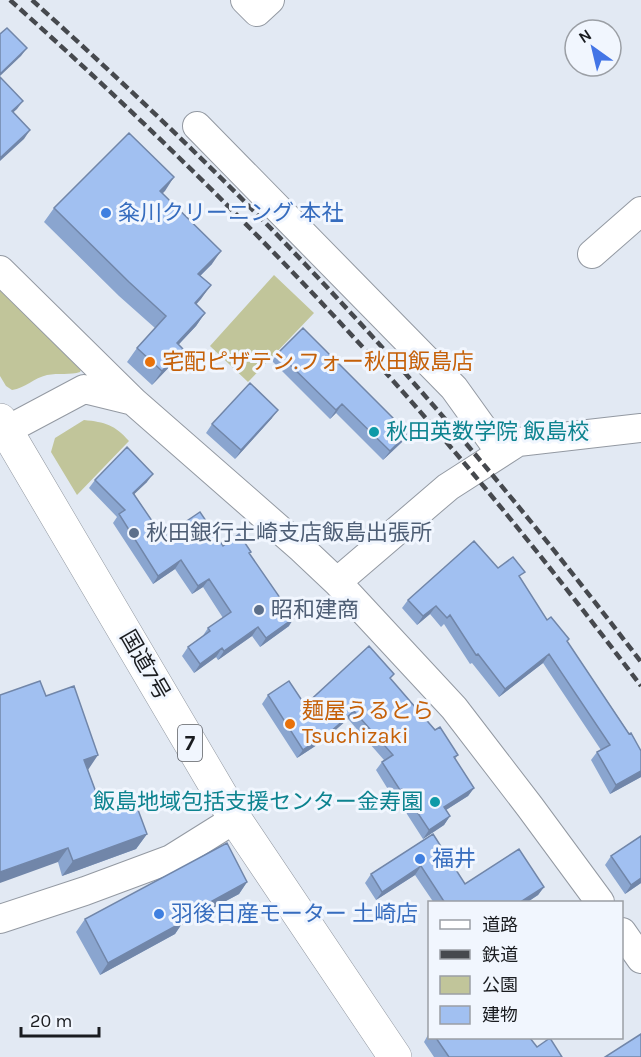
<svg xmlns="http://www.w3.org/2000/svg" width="641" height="1057" font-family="Karla,'Noto Sans JP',sans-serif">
<rect width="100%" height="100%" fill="#e2e9f3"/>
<path fill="#c1c59a" d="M 274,275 L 314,313 L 248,382 L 210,346 Z
M 0,290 L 82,367 L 80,372 C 71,375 58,373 47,375 C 34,378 25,388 12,390 L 6,386 L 0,376 Z
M 84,420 C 105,422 115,425 129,441 L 77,495 L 51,452 L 55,438 Z"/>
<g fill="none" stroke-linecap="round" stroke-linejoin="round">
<g stroke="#9399a2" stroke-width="30">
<path id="minor" d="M 245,0 L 257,12 L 270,0
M 197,126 L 454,388 L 500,452
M 592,254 L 641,211
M 0,270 L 133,401
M 7,430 L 84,389 L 133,401 L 302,549 L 337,582 L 454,708 L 530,807 L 600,902
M 337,582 L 448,487 L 518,442 L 641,428
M 0,919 L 85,891 L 171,859 L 235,819
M 622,932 L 641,959"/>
</g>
<g stroke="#9399a2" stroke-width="34">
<path id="highway" d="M 0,420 L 235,819 L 395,1057"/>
</g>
<use href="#minor" stroke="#fff" stroke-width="28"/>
<use href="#highway" stroke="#fff" stroke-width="33"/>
<path stroke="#46494e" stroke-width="4.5" stroke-dasharray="9 4.5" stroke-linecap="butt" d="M 10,0 C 132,109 248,222 358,342 C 458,451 552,568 641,686
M 32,0 C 126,85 218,172 305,264 C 425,390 536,524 641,662"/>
</g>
<path fill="#8aa5cf" d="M 174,177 L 162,193 L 212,264 L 200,276 L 211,285 L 196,304 L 205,313 L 196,326 L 178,345 L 183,349 L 174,362 L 152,385 L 127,362 L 137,348 L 155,328 L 119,296 L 44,222 L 54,208 Z
M 278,353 L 408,433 L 402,442 L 383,460 L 336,413 L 330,419 L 272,361 Z
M 272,418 L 235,459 L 206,433 L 212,424 Z
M 95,480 L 147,482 L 134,494 L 163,537 L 223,546 L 251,552 L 249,553 L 289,626 L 260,647 L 252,636 L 218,660 L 216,657 L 194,673 L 182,656 L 188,647 L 202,637 L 208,628 L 223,618 L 203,587 L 192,594 L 175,569 L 153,584 L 113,523 L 117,517 L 89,488 Z
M 498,568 L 520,579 L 547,620 L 567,641 L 641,751 L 641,777 L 610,794 L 591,760 L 597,752 L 601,750 L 543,663 L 499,697 L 472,663 L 470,664 L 444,624 L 441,627 L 430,614 L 417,625 L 402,608 L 408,600 Z
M 390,679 L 458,755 L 455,759 L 474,788 L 468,796 L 446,810 L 450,816 L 444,825 L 423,839 L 396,797 L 394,799 L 376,770 L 382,762 L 384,760 L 348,719 L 323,741 L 297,758 L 262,704 L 268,695 L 305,705 Z
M 46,696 L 88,770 L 100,803 L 147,834 L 136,849 L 62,876 L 58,862 Z
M 433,834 L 465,884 L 544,887 L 538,895 L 526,903 L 434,903 L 415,875 L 376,900 L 365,883 L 371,874 Z
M 641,836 L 641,883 L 625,894 L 605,865 L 611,856 Z
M 247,882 L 239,894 L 181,925 L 175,934 L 100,975 L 76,932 L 85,919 Z
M 429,1033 L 429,1038 L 530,1038 L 537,1047 L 562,1057 L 434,1057 L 424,1042 Z"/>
<path fill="#7186a9" d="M 27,48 L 21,56 L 0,76 L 0,74 Z
M 23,101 L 17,109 L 6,119 L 12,111 Z
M 30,130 L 24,139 L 0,161 L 0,158 Z
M 174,177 L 165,191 L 151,205 L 160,191 Z
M 221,251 L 212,264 L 189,287 L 198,274 Z
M 211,285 L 201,299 L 185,317 L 195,303 Z
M 205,313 L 196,326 L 167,357 L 177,343 Z
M 183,349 L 174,362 L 152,385 L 162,371 Z
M 342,404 L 336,413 L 330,419 L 336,410 Z
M 278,410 L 272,418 L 235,459 L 241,450 Z
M 408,433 L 402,442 L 383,460 L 390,451 Z
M 153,474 L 147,482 L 127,501 L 133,493 Z
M 181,560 L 175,569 L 153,584 L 158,576 Z
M 209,579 L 203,587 L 192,594 L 198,586 Z
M 436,606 L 430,614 L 417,625 L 423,616 Z
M 294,618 L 289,626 L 260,647 L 266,638 Z
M 258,627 L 252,636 L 218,660 L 224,651 Z
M 222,648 L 216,657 L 194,673 L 200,664 Z
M 549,654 L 543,663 L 499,697 L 505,689 Z
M 354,711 L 348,719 L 323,741 L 297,758 L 303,750 Z
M 98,755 L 88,770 L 84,760 Z
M 641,771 L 641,777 L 610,794 L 616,785 Z
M 474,788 L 468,796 L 438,815 L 444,807 Z
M 450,816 L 444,825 L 423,839 L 429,830 Z
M 147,834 L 136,849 L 62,876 L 73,861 Z
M 68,848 L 58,862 L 0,883 L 0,872 Z
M 421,866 L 415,875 L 376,900 L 382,892 Z
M 641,878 L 641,883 L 625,894 L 631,885 Z
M 247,882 L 239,894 L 181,925 L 175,934 L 100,975 L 108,963 L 181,918 Z
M 544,887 L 538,895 L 526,903 L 519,903 Z"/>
<path fill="#a1c0f1" stroke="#7186a9" stroke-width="1.5" d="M 7,28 L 27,48 L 0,74 L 0,34 Z
M 0,77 L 23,101 L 12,111 L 30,130 L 0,158 Z
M 129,133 L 174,177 L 160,191 L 221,251 L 198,274 L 211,285 L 195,303 L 205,313 L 177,343 L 183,349 L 162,371 L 137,348 L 166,316 L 129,282 L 54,208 Z
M 303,328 L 408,433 L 390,451 L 342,404 L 336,410 L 278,353 Z
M 250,383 L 278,410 L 241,450 L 212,424 Z
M 127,447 L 153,474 L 133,493 L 163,537 L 200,512 L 223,546 L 239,534 L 251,552 L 249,553 L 294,618 L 266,638 L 258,627 L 224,651 L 222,648 L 200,664 L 188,647 L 210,631 L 208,628 L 231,612 L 209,579 L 198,586 L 181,560 L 158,576 L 119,514 L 125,510 L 95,480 Z
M 474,541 L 498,568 L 513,557 L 525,572 L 519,576 L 547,620 L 551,617 L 569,639 L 567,641 L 629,734 L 631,733 L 641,751 L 641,771 L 616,785 L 597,752 L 610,745 L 549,654 L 505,689 L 478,654 L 476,655 L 450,615 L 447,618 L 436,606 L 423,616 L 408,600 Z
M 369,646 L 394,674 L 390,678 L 435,730 L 440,727 L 458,755 L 454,757 L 474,788 L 444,807 L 450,816 L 429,830 L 402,789 L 400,790 L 382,762 L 393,755 L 354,711 L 329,733 L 303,750 L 268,695 L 289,681 L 305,705 Z
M 40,681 L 46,696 L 74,686 L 98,755 L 84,760 L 100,803 L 131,791 L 147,834 L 73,861 L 68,848 L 0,872 L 0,695 Z
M 433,834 L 465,884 L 519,849 L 544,887 L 519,903 L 445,903 L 421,866 L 382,892 L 371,874 Z
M 641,836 L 641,878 L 631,885 L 611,856 Z
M 227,843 L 247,882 L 181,918 L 183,922 L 108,963 L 85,919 Z
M 641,1034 L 641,1057 L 605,1057 Z
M 436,1038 L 530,1038 L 537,1047 L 550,1038 L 562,1057 L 449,1057 Z"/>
<g fill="#3f7fe0" stroke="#f1f6fe" stroke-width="2">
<circle cx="106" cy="213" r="6"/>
<circle cx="420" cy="859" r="6"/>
<circle cx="159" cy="914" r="6"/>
</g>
<g fill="#e8710a" stroke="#f1f6fe" stroke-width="2">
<circle cx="150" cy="362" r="6"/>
<circle cx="290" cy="724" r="6"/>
</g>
<g fill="#0f9aa8" stroke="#f1f6fe" stroke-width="2">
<circle cx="374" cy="432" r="6"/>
<circle cx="435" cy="802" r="6"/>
</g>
<g fill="#5c6f8a" stroke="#f1f6fe" stroke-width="2">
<circle cx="134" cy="533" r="6"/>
<circle cx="259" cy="610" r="6"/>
</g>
<g text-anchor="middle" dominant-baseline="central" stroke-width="6" stroke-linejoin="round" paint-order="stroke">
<rect fill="#f1f6fe" stroke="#5a5d63" stroke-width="1.5" x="178" y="725" width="24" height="36" rx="4.5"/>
<g font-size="21" font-weight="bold" fill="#1a1c20">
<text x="190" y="743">7</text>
</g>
<g font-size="22" fill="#366cbe" stroke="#f1f6fe" text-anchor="start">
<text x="118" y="213">粂川クリーニング 本社</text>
<text x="432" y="859">福井</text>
<text x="171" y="914">羽後日産モーター 土崎店</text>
</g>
<g font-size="22" fill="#c56008" stroke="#f1f6fe" text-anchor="start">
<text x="162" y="362">宅配ピザテン.フォー秋田飯島店</text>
<text x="302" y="711">麺屋うるとら<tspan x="302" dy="25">Tsuchizaki</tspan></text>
</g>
<g font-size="22" fill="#0d838f" stroke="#f1f6fe" text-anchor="start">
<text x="386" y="432">秋田英数学院 飯島校</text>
<text x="423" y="802" text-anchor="end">飯島地域包括支援センター金寿園</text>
</g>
<g font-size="22" fill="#4e5e75" stroke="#f1f6fe" text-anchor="start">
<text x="146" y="533">秋田銀行土崎支店飯島出張所</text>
<text x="271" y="610">昭和建商</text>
</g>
<g font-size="22" fill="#1a1c20" stroke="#f1f6fe">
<text transform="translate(145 665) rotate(60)">国道7号</text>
</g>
</g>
<rect x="428" y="901" width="195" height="138" fill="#f1f6fe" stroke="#9b9fa5" stroke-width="1.5"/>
<rect x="440" y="920" width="30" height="9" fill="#ffffff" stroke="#9b9fa5" stroke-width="1.5"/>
<text x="482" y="931" font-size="18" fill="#1a1c20">道路</text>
<rect x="440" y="950" width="30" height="9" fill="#46494e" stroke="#9b9fa5" stroke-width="1.5"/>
<text x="482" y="961" font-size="18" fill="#1a1c20">鉄道</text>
<rect x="440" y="976" width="30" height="18" fill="#c1c59a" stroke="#9b9fa5" stroke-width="1.5"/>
<text x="482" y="991" font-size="18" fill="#1a1c20">公園</text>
<rect x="440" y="1006" width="30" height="18" fill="#a1c0f1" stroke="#9b9fa5" stroke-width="1.5"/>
<text x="482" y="1021" font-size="18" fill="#1a1c20">建物</text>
<g transform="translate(593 48) rotate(326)"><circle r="28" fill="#f1f6fe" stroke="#9b9fa5" stroke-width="1.5"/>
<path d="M0-4.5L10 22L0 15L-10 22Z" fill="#4375e6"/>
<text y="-9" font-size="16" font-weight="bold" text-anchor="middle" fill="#1a1c20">N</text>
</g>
<path d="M21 1027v9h78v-9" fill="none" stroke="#1a1c20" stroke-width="3"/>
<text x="30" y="1027" font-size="18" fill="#1a1c20" stroke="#f1f6fe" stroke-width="4.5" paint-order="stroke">20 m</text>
</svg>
